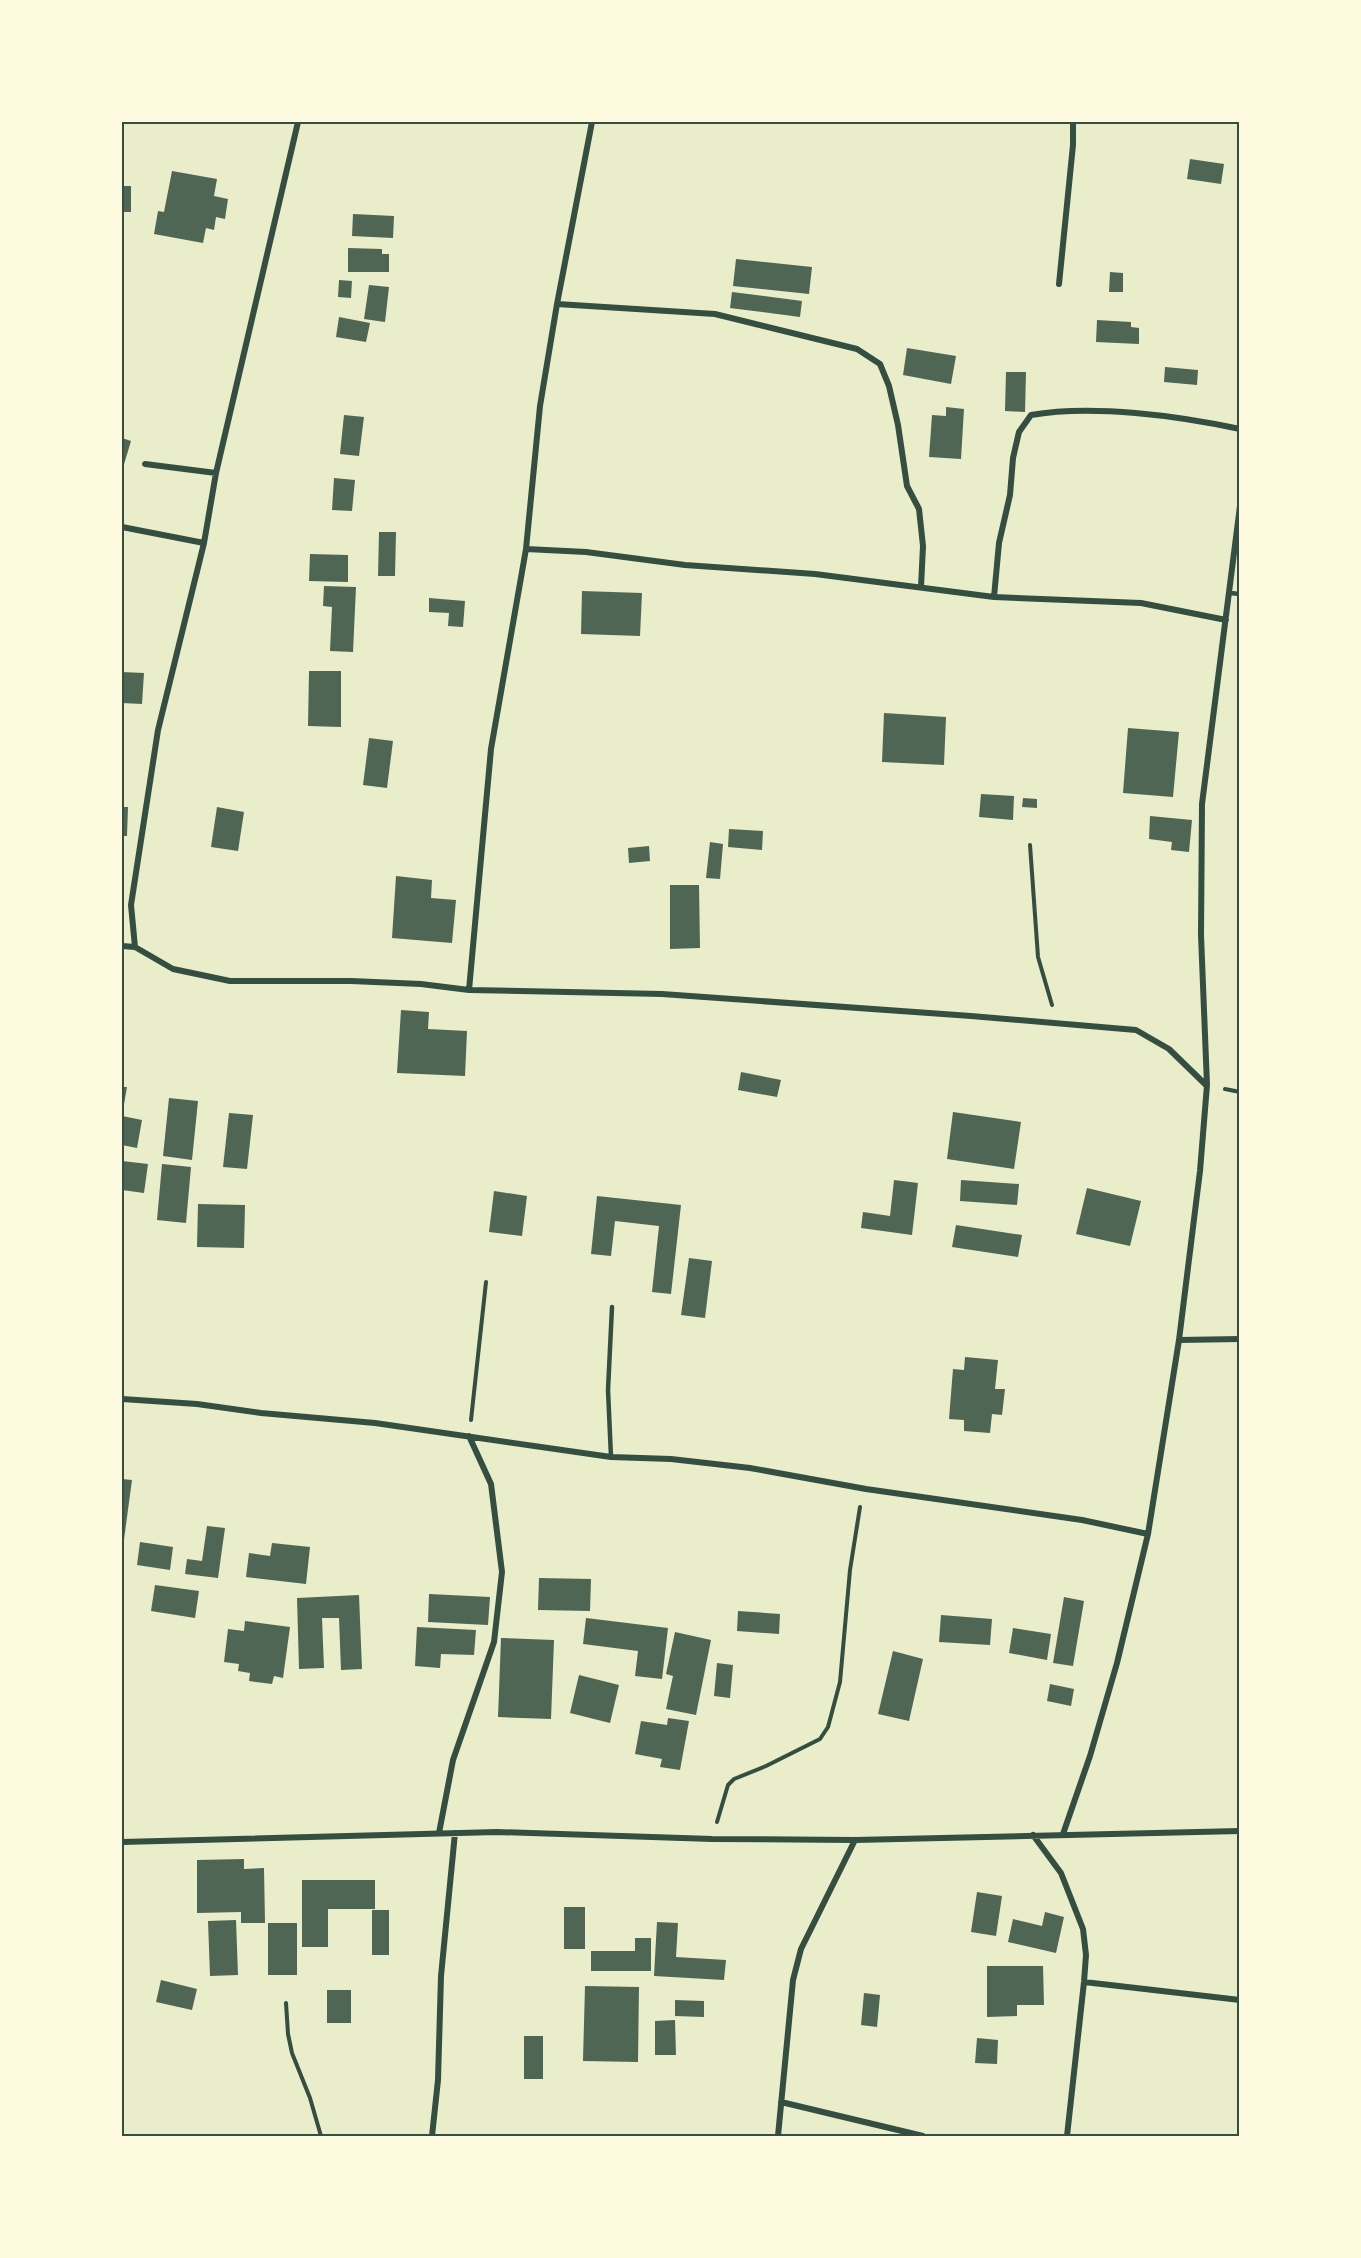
<svg xmlns="http://www.w3.org/2000/svg" width="1361" height="2258" font-family="Rubik,sans-serif">
<rect width="100%" height="100%" fill="#e9edc9"/>
<path fill="#4f6655" d="M 1190,159 L 1224,164 L 1221,184 L 1187,179 Z
M 172,171 L 217,179 L 214,196 L 228,199 L 225,219 L 216,217 L 214,230 L 206,228 L 203,243 L 154,234 L 158,211 L 164,212 Z
M 122,186 L 131,186 L 131,212 L 122,212 Z
M 353,214 L 394,216 L 393,238 L 352,236 Z
M 348,248 L 382,249 L 382,254 L 389,254 L 389,272 L 348,272 Z
M 736,259 L 812,267 L 809,294 L 733,286 Z
M 1110,272 L 1123,273 L 1123,292 L 1109,292 Z
M 339,280 L 352,281 L 351,298 L 338,297 Z
M 369,285 L 389,287 L 385,322 L 364,319 Z
M 732,292 L 802,301 L 800,317 L 730,308 Z
M 339,317 L 370,323 L 366,342 L 336,337 Z
M 1097,320 L 1131,322 L 1131,327 L 1139,328 L 1139,344 L 1096,342 Z
M 907,348 L 956,356 L 951,384 L 903,375 Z
M 1165,367 L 1198,370 L 1197,385 L 1164,382 Z
M 1006,372 L 1026,372 L 1025,412 L 1005,411 Z
M 946,407 L 964,409 L 961,459 L 929,457 L 932,415 L 946,416 Z
M 344,415 L 364,417 L 359,456 L 340,454 Z
M 122,438 L 131,441 L 122,471 Z
M 334,478 L 355,480 L 352,511 L 332,510 Z
M 379,532 L 396,532 L 395,576 L 378,576 Z
M 310,554 L 348,555 L 348,582 L 309,581 Z
M 324,586 L 356,587 L 353,652 L 330,651 L 332,607 L 323,606 Z
M 582,591 L 642,593 L 640,636 L 581,634 Z
M 429,598 L 465,601 L 463,627 L 448,626 L 449,613 L 429,612 Z
M 309,671 L 341,671 L 341,727 L 308,726 Z
M 122,672 L 144,673 L 142,704 L 122,703 Z
M 884,713 L 946,717 L 944,765 L 882,762 Z
M 1128,728 L 1179,732 L 1173,797 L 1123,793 Z
M 369,738 L 393,741 L 387,788 L 363,785 Z
M 981,794 L 1014,796 L 1013,820 L 979,817 Z
M 1023,798 L 1037,799 L 1037,808 L 1022,807 Z
M 122,807 L 128,807 L 127,836 L 122,836 Z
M 217,807 L 244,812 L 238,851 L 211,847 Z
M 1150,816 L 1192,820 L 1189,852 L 1171,850 L 1172,842 L 1149,839 Z
M 729,829 L 763,831 L 762,850 L 728,847 Z
M 710,842 L 723,844 L 720,879 L 706,878 Z
M 649,846 L 650,861 L 629,863 L 628,848 Z
M 396,876 L 432,880 L 431,898 L 456,900 L 452,943 L 392,938 Z
M 670,885 L 699,885 L 700,948 L 670,949 Z
M 401,1010 L 429,1012 L 428,1029 L 467,1031 L 465,1076 L 397,1073 Z
M 741,1072 L 781,1080 L 777,1097 L 738,1090 Z
M 122,1087 L 127,1087 L 123,1110 L 122,1110 Z
M 169,1098 L 198,1101 L 192,1160 L 163,1156 Z
M 953,1112 L 1021,1122 L 1014,1169 L 947,1159 Z
M 229,1113 L 253,1115 L 247,1169 L 223,1167 Z
M 122,1116 L 142,1120 L 137,1148 L 122,1145 Z
M 122,1161 L 148,1164 L 144,1193 L 122,1190 Z
M 162,1164 L 191,1167 L 186,1223 L 157,1220 Z
M 894,1180 L 918,1183 L 912,1235 L 861,1228 L 863,1212 L 890,1216 Z
M 961,1180 L 1019,1184 L 1017,1205 L 960,1201 Z
M 1087,1188 L 1141,1201 L 1130,1246 L 1076,1234 Z
M 494,1191 L 527,1196 L 522,1236 L 489,1232 Z
M 597,1196 L 681,1205 L 671,1294 L 652,1292 L 659,1226 L 615,1221 L 611,1256 L 591,1254 Z
M 198,1204 L 245,1205 L 244,1248 L 197,1247 Z
M 956,1225 L 1022,1235 L 1018,1257 L 952,1247 Z
M 689,1258 L 712,1261 L 705,1318 L 681,1315 Z
M 965,1357 L 998,1360 L 995,1389 L 1005,1389 L 1002,1415 L 992,1414 L 990,1433 L 964,1431 L 964,1420 L 949,1419 L 953,1369 L 964,1370 Z
M 122,1479 L 132,1480 L 123,1547 L 122,1547 Z
M 207,1526 L 225,1528 L 218,1578 L 185,1574 L 187,1559 L 202,1561 Z
M 140,1542 L 173,1547 L 170,1570 L 137,1565 Z
M 272,1543 L 310,1547 L 306,1584 L 246,1577 L 249,1553 L 270,1556 Z
M 539,1578 L 591,1579 L 590,1611 L 538,1610 Z
M 155,1585 L 199,1591 L 195,1618 L 151,1611 Z
M 429,1594 L 490,1597 L 488,1625 L 428,1622 Z
M 359,1595 L 362,1669 L 341,1670 L 339,1618 L 322,1618 L 324,1668 L 299,1669 L 297,1598 Z
M 1064,1597 L 1084,1601 L 1073,1666 L 1053,1663 Z
M 738,1611 L 780,1614 L 779,1634 L 737,1631 Z
M 941,1615 L 992,1619 L 990,1645 L 939,1642 Z
M 586,1618 L 668,1628 L 662,1679 L 635,1676 L 638,1651 L 583,1644 Z
M 245,1621 L 290,1627 L 283,1678 L 274,1676 L 272,1684 L 249,1681 L 250,1673 L 238,1671 L 239,1664 L 224,1662 L 228,1629 L 244,1631 Z
M 417,1627 L 476,1630 L 474,1655 L 441,1654 L 440,1668 L 415,1666 Z
M 1013,1628 L 1051,1634 L 1047,1660 L 1009,1653 Z
M 675,1632 L 711,1640 L 696,1715 L 666,1709 L 673,1676 L 666,1674 Z
M 501,1638 L 554,1640 L 551,1719 L 498,1717 Z
M 893,1651 L 923,1659 L 909,1721 L 878,1714 Z
M 717,1663 L 733,1665 L 730,1698 L 714,1696 Z
M 579,1675 L 619,1685 L 610,1723 L 570,1713 Z
M 1050,1684 L 1074,1689 L 1071,1706 L 1047,1701 Z
M 668,1718 L 689,1721 L 680,1770 L 660,1767 L 662,1759 L 635,1754 L 641,1721 L 667,1725 Z
M 244,1859 L 244,1869 L 264,1868 L 265,1923 L 241,1923 L 241,1912 L 197,1913 L 197,1860 Z
M 302,1880 L 375,1880 L 375,1909 L 328,1909 L 328,1947 L 302,1947 Z
M 977,1892 L 1002,1896 L 996,1936 L 971,1932 Z
M 564,1907 L 585,1907 L 585,1949 L 564,1949 Z
M 372,1910 L 389,1910 L 389,1955 L 372,1955 Z
M 1045,1912 L 1064,1917 L 1056,1953 L 1008,1942 L 1013,1919 L 1042,1926 Z
M 236,1920 L 238,1975 L 210,1976 L 208,1921 Z
M 657,1922 L 678,1923 L 676,1957 L 726,1960 L 724,1980 L 654,1976 Z
M 268,1923 L 297,1923 L 297,1975 L 268,1975 Z
M 635,1938 L 651,1938 L 651,1971 L 591,1971 L 591,1951 L 635,1951 Z
M 987,1966 L 1043,1966 L 1044,2005 L 1017,2005 L 1017,2016 L 987,2017 Z
M 161,1980 L 197,1989 L 192,2010 L 156,2002 Z
M 585,1986 L 639,1987 L 638,2062 L 583,2061 Z
M 327,1990 L 351,1990 L 351,2023 L 327,2023 Z
M 864,1993 L 880,1995 L 877,2027 L 861,2025 Z
M 675,2000 L 704,2001 L 704,2017 L 675,2016 Z
M 675,2020 L 676,2055 L 655,2055 L 655,2021 Z
M 524,2036 L 543,2036 L 543,2079 L 524,2079 Z
M 977,2038 L 998,2040 L 997,2064 L 975,2063 Z"/>
<g fill="none" stroke-linecap="round" stroke-linejoin="round">
<path stroke="#344e41" stroke-width="4" d="M 1030,845 L 1038,957 L 1052,1005
M 1225,1089 L 1240,1092
M 471,1420 L 486,1282
M 717,1822 L 728,1785 L 734,1779 L 766,1766 L 820,1739 L 828,1727 L 840,1682 L 850,1570 L 860,1507
M 286,2003 L 288,2034 L 292,2053 L 310,2098 L 321,2136"/>
<path stroke="#344e41" stroke-width="4.5" d="M 1230,593 L 1240,594
M 611,1457 L 608,1390 L 612,1307"/>
<path stroke="#344e41" stroke-width="6" d="M 1059,284 L 1073,145 L 1073,122
M 557,304 L 715,314 L 857,349 L 880,364 L 889,386 L 898,425 L 907,486 L 919,509 L 923,546 L 921,587
M 145,464 L 216,473
M 122,527 L 204,543
M 526,549 L 586,552 L 685,565 L 815,574 L 994,597 L 1141,603 L 1226,620
M 994,597 L 999,543 L 1010,495 L 1013,458 L 1019,432 L 1031,415 C 1092,404 1179,416 1240,429
M 122,946 L 135,947 L 173,969 L 230,981 L 351,981 L 421,984 L 469,990 L 662,994 L 971,1016 L 1136,1030 L 1169,1049 L 1206,1085
M 135,947 L 131,905 L 158,730 L 204,543 L 216,473 L 298,122
M 469,990 L 491,749 L 526,549 L 540,406 L 557,304 L 592,122
M 1179,1340 L 1240,1339
M 122,1399 L 197,1404 L 261,1413 L 375,1423 L 611,1457 L 671,1459 L 750,1468 L 866,1489 L 1082,1520 L 1148,1534
M 439,1833 L 453,1760 L 494,1642 L 502,1572 L 491,1484 L 469,1436
M 1063,1834 L 1090,1756 L 1117,1663 L 1148,1534 L 1179,1340 L 1200,1171 L 1207,1085 L 1201,935 L 1202,804 L 1240,506
M 1033,1835 L 1061,1873 L 1083,1929 L 1086,1955 L 1084,1982 L 1067,2136
M 122,1842 L 497,1832 L 712,1839 L 855,1840 L 1240,1831
M 1084,1982 L 1240,2000
M 781,2102 L 923,2136
M 432,2136 L 438,2080 L 441,1976 L 455,1833
M 778,2136 L 793,1980 L 801,1949 L 855,1840"/>
</g>
<rect width="1361" height="2258" fill="none" stroke="#fefae0" stroke-width="246"/>
<rect x="123" y="123" width="1115" height="2012" fill="none" stroke="#344e41" stroke-width="2"/>
</svg>
